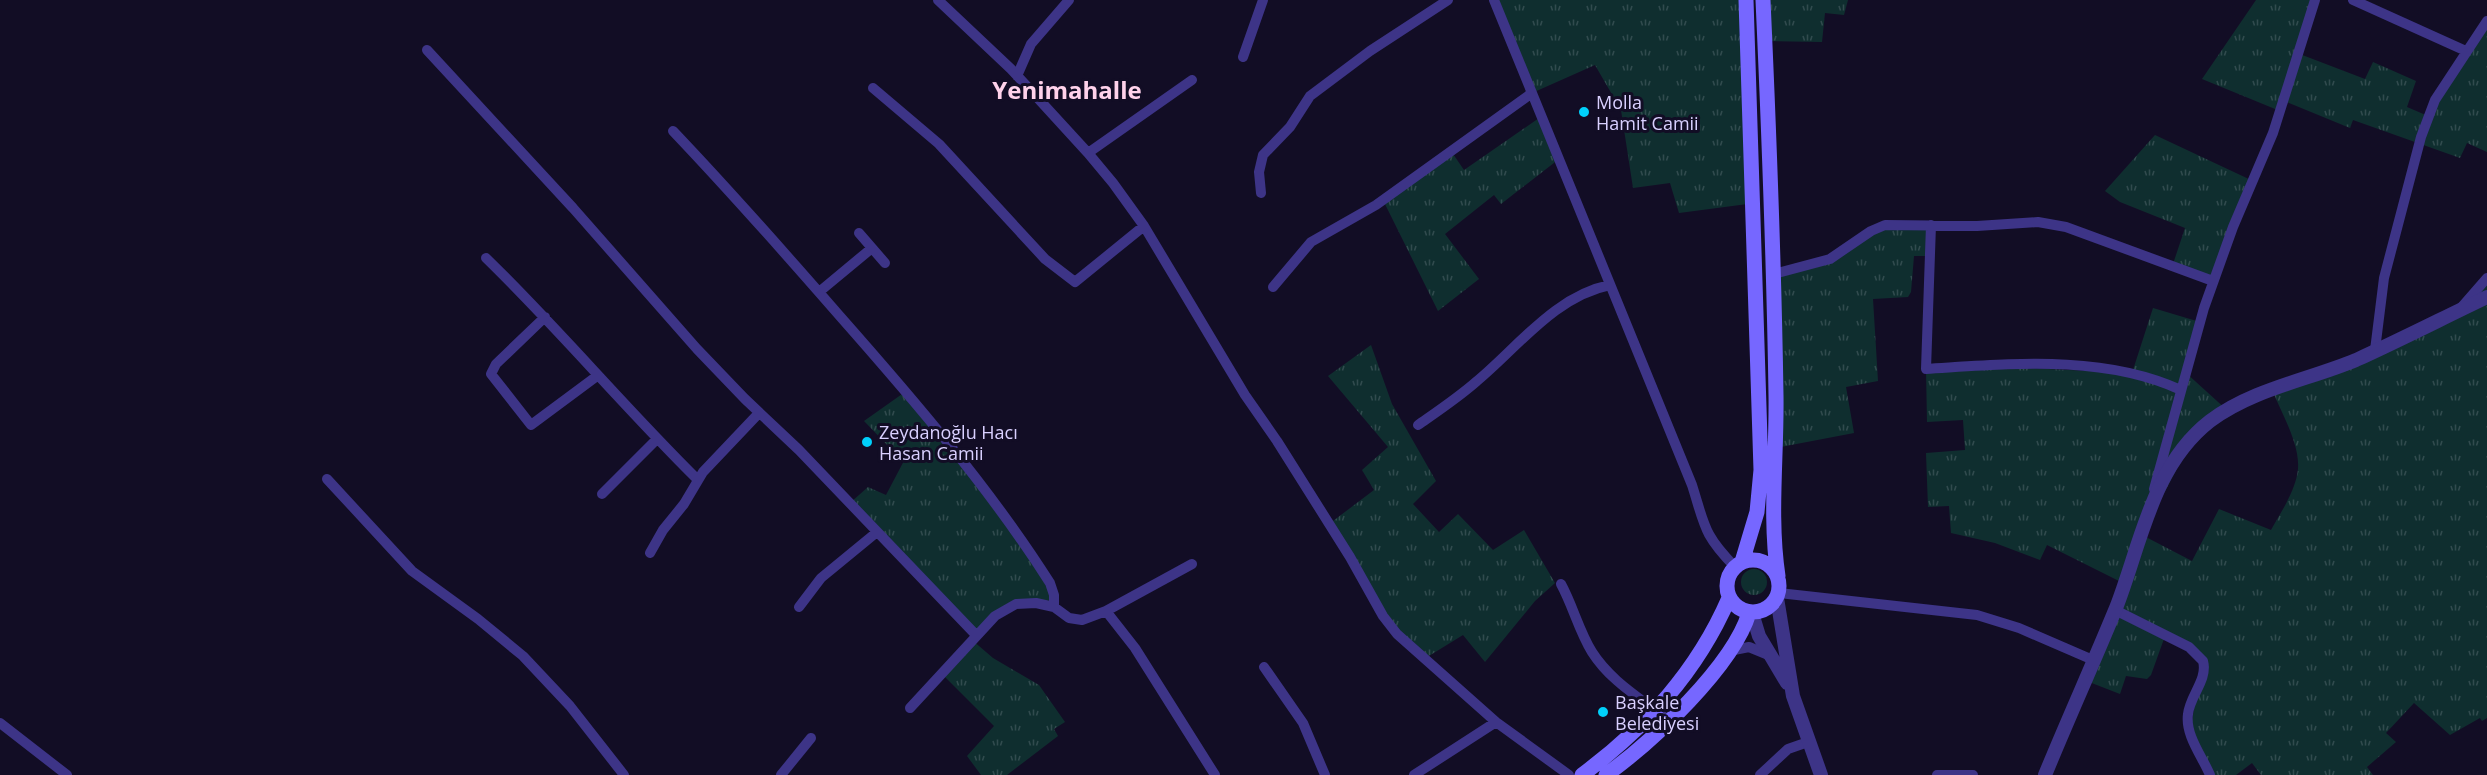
<svg xmlns="http://www.w3.org/2000/svg" width="2487" height="775" font-family="'Open Sans',sans-serif">
<defs>
<pattern id="grass-tufts" width="24" height="20" patternUnits="userSpaceOnUse" patternTransform="scale(1.5)"><rect width="24" height="20" fill="#0f2e2f"/><path d="M3 7l-1-3M5 7V3M7 7l1-3M15 17l-1-3M17 17v-4M19 17l1-3" fill="none" stroke="#314b4e"/></pattern>
</defs>
<rect width="100%" height="100%" fill="#120d25"/>
<path fill="url(#grass-tufts)" d="M 1494,0 L 1746,0 L 1755,203 L 1679,213 L 1670,183 L 1633,188 L 1621,110 L 1595,65 L 1532,93 Z
M 1763,0 L 1848,0 L 1844,15 L 1825,13 L 1822,42 L 1765,41 Z
M 2256,0 L 2315,0 L 2297,53 L 2365,79 L 2373,62 L 2416,81 L 2407,107 L 2428,116 L 2487,21 L 2487,152 L 2467,143 L 2460,158 L 2353,120 L 2350,128 L 2284,101 L 2280,111 L 2202,79 Z
M 1542,116 L 1559,159 L 1501,204 L 1494,195 L 1445,234 L 1479,279 L 1438,311 L 1383,200 L 1451,151 L 1464,170 Z
M 2155,135 L 2253,181 L 2213,281 L 2172,267 L 2185,228 L 2120,202 L 2105,191 Z
M 1931,225 L 1929,256 L 1914,256 L 1911,292 L 1908,297 L 1873,299 L 1878,381 L 1846,387 L 1854,433 L 1775,448 L 1774,274 L 1805,268 L 1871,231 Z
M 2487,278 L 2487,718 L 2482,721 L 2480,718 L 2450,735 L 2414,703 L 2386,733 L 2396,742 L 2367,767 L 2373,775 L 2261,775 L 2252,763 L 2236,775 L 2210,775 L 2190,731 L 2203,660 L 2165,636 L 2151,675 L 2147,679 L 2126,676 L 2120,694 L 2084,680 L 2125,584 L 2047,545 L 2040,560 L 1995,543 L 1951,533 L 1949,506 L 1928,507 L 1926,453 L 1965,450 L 1963,420 L 1927,422 L 1926,369 L 1983,366 L 2132,373 L 2153,308 L 2200,322 L 2185,372 L 2228,411 L 2192,440 L 2142,535 L 2192,561 L 2219,509 L 2271,530 C 2281,512 2296,490 2298,469 C 2300,443 2281,413 2272,389 L 2458,311 Z
M 1371,345 L 1392,404 L 1436,481 L 1413,504 L 1439,532 L 1458,514 L 1493,550 L 1524,530 L 1555,583 L 1535,601 L 1485,662 L 1463,635 L 1424,659 L 1397,634 L 1329,524 L 1374,490 L 1362,470 L 1388,447 L 1328,376 Z
M 905,392 L 1012,526 L 1054,600 L 1016,604 L 976,635 L 850,503 L 868,487 L 886,495 L 906,457 L 892,450 L 864,421 Z
M1741 582a13 13 0 1 1 26 0a13 13 0 1 1-26 0Z
M 972,640 L 993,658 L 1039,685 L 1065,722 L 1054,729 L 1058,736 L 1007,775 L 981,775 L 967,756 L 994,726 L 941,673 Z"/>
<g fill="none" stroke-linecap="round" stroke-linejoin="round">
<path stroke="#3d3487" stroke-width="10" d="M 938,0 L 1011,69 L 1088,153 L 1113,183 L 1144,226 L 1245,395 L 1277,441 L 1350,557 L 1383,616 L 1397,634 L 1496,722 L 1569,775
M 1494,0 L 1692,485 C 1705,526 1703,534 1735,567
M 2353,0 L 2466,51
M 427,50 L 573,208 L 697,349 L 745,399 L 799,450 L 976,635
M 1243,57 L 1263,0
M 1017,76 L 1031,44 L 1069,0
M 873,88 L 939,144 L 1045,259 L 1075,282 L 1144,226
M 673,131 C 730,191 784,252 838,314 C 913,399 989,487 1050,583 L 1054,595 L 1054,607
M 1088,153 L 1192,80
M 1261,193 L 1259,172 L 1263,155 L 1290,127 L 1310,96 L 1370,51 L 1448,0
M 1931,225 L 1926,369 C 2010,364 2102,354 2181,390
M 859,233 L 885,263
M 486,258 C 559,329 625,408 698,480
M 1774,274 L 1830,259 L 1871,231 L 1885,225 L 1977,226 L 2038,222 L 2066,227 L 2213,281
M 1273,287 L 1311,242 L 1376,205 L 1532,93
M 819,292 L 872,248
M 2460,309 L 2487,278
M 545,317 L 496,364 L 491,374 L 531,425 L 597,376
M 2375,350 L 2384,278 L 2421,137 L 2435,100 L 2487,21
M 1418,425 C 1438,411 1459,397 1477,381 C 1518,347 1555,296 1610,285
M 327,479 L 412,571 L 478,619 L 523,656 L 570,706 L 624,775
M 2154,489 L 2204,308 L 2233,227 L 2273,133 L 2315,0
M 602,494 L 657,439
M 650,553 L 663,530 L 684,504 L 703,472 L 759,413
M 1561,584 C 1573,606 1579,631 1592,652 C 1611,682 1642,699 1669,721
M 1779,593 L 1977,615 L 2019,628 L 2093,660
M 799,607 L 821,578 L 877,532
M 2115,610 L 2189,647 L 2203,661 C 2208,680 2190,695 2188,714 C 2185,735 2202,756 2210,775
M 1106,611 L 1135,648 L 1215,775
M 1729,651 L 1749,647 L 1771,656
M 1264,667 L 1303,723 L 1325,775
M 910,708 L 995,616 L 1016,604 L 1036,603 L 1054,607 L 1069,618 L 1082,620 L 1106,611 L 1192,564
M 0,723 L 67,775
M 781,775 L 811,738
M 1414,775 L 1496,722
M 1760,775 L 1788,749 L 1808,742
M 1937,775 L 1973,775"/>
<path stroke="#3d3487" stroke-width="14" d="M 1777,598 L 1793,696 L 1821,775
M 1752,613 L 1759,636 L 1787,683
M 2045,775 C 2068,719 2093,664 2116,608 C 2141,544 2152,466 2210,421 C 2253,389 2308,380 2356,360 C 2400,340 2443,318 2487,297"/>
<path stroke="#7667ff" stroke-width="15" d="M 1763,0 C 1769,132 1774,263 1776,395 C 1777,455 1769,516 1778,576
M1727 586a26 26 0 1 1 52 0a26 26 0 1 1-52 0Z
M 1742,562 L 1757,512 L 1761,470 L 1746,0
M 1582,775 C 1646,727 1697,672 1729,598
M 1606,775 C 1652,742 1733,666 1749,613"/>
</g>
<g fill="#00d0fb" stroke="#120d25" stroke-width="2">
<circle cx="1584" cy="112" r="6"/>
<circle cx="867" cy="442" r="6"/>
<circle cx="1603" cy="712" r="6"/>
</g>
<g text-anchor="middle" dominant-baseline="central" stroke-width="6" stroke-linejoin="round" paint-order="stroke">
<g font-size="18" fill="#d9d0ff" stroke="#120d25" text-anchor="start">
<text x="1596" y="102">Molla<tspan x="1596" dy="21">Hamit Camii</tspan></text>
<text x="879" y="432">Zeydanoğlu Hacı<tspan x="879" dy="21">Hasan Camii</tspan></text>
<text x="1615" y="702">Başkale<tspan x="1615" dy="21">Belediyesi</tspan></text>
</g>
<g font-size="24" font-weight="bold" fill="#ffd2eb" stroke="#120d25">
<text x="1067" y="89">Yenimahalle</text>
</g>
</g>
</svg>
